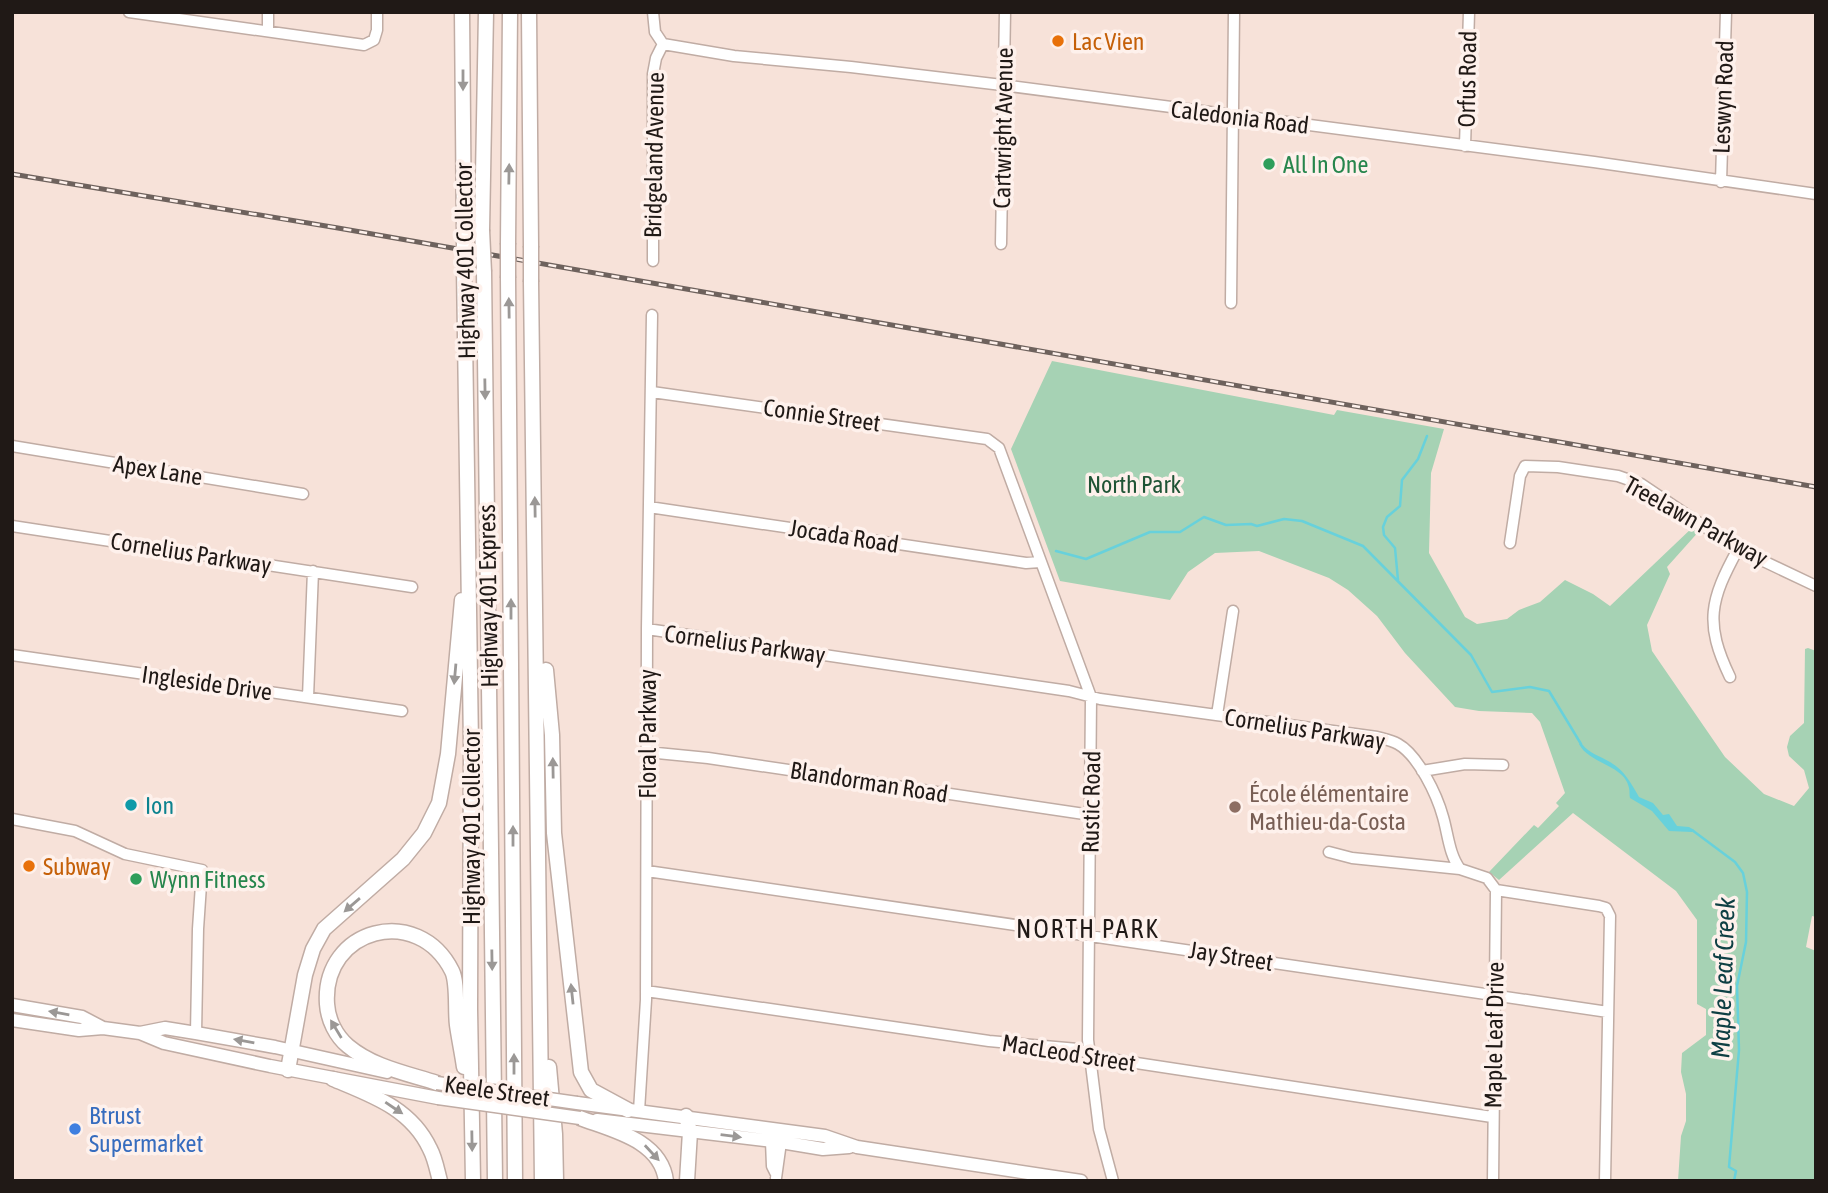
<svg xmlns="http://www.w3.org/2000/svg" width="1828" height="1193" font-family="'Asap Condensed',sans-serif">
<rect width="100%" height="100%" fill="#f7e2d9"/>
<path fill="#a6d2b4" d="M 1052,361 L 1334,415 L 1337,410 L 1444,429 L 1431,473 L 1429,553 L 1465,617 L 1477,624 L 1507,619 L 1519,610 L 1540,602 L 1565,580 L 1593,594 L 1610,606 L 1694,526 L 1701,529 L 1667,567 L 1670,574 L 1647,625 L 1652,651 L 1725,757 L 1764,794 L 1794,806 L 1809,788 L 1804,770 L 1789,756 L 1787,747 L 1790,736 L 1804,723 L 1805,649 L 1808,648 L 1816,651 L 1816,917 L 1812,916 L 1806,947 L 1816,951 L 1816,1181 L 1678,1181 L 1681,1136 L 1686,1121 L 1686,1094 L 1681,1072 L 1682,1053 L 1706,1035 L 1706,1009 L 1697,1004 L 1697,920 L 1676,891 L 1573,813 L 1499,880 L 1489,872 L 1534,825 L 1538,828 L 1559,806 L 1556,803 L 1565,793 L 1540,722 L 1532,713 L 1479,711 L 1455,707 L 1405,653 L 1377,616 L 1348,590 L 1329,578 L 1259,551 L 1215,553 L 1188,572 L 1170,600 L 1060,581 L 1011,449 Z"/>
<path fill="#68d1db" d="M 1579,744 L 1582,744 C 1590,754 1600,756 1610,762 C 1625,771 1631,783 1639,797 L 1653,803 L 1663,815 L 1669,814 L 1677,826 L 1689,827 L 1694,830 L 1692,832 L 1669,831 L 1652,811 L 1630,798 C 1629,795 1630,791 1629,788 C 1625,765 1589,764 1579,744 Z"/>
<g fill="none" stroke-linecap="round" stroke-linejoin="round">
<path stroke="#68d1db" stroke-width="2.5" d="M 1056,551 L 1086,559 L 1150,532 L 1180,532 L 1204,517 L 1226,525 L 1251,524 L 1257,526 L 1284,519 L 1302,521 L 1363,546 L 1471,655 L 1492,692 L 1530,687 L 1549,691 L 1581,744
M 1398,580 L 1395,548 L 1384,535 L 1383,527 L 1387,517 L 1400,506 L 1402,480 L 1418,459 L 1427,436
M 1692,830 L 1735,862 L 1743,873 L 1747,892 L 1746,942 L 1737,986 L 1739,1050 L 1729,1167 L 1736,1171 L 1734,1181"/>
<g stroke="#c0aca4" stroke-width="13">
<path id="minor" d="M 129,12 L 364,45 L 374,40 L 377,30 L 377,12
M 268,12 L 268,31
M 653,12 L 655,32 L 663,44
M 663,44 L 734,56 L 851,67 L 1002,85 L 1594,162 L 1816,194
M 1465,146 L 1469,12
M 1721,182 L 1726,12
M 1001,244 L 1005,12
M 653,261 L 653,74 L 656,58 L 663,44
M 1231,303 L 1234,12
M 652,392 L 987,439 L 999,448 L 1091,697 L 1088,1040 L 1099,1129 L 1113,1181
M 12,446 L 303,494
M 649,507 L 1026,563 L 1040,562
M 12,526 L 412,587
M 1510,543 L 1520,476 L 1525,466 L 1558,467 L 1618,476 L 1641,484 L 1738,549 L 1816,586
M 647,629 L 1069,691 L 1100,699 L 1377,737 C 1384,739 1391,740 1398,744 C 1418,755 1437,795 1443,817 C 1448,834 1449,854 1460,869 L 1487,878 L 1496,890 L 1599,906 L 1606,908 L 1610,916 L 1605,1181
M 12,655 L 402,711
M 1730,677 C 1704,623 1710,600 1738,549
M 308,697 L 313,571
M 1217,715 L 1233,611
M 647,752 L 708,758 L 1091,815
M 1422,771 L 1465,764 L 1503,765
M 12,819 L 75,831 L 125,854 L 202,870 L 198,929 L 196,1033
M 1329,852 L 1352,858 L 1460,869
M 647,871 L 1608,1012
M 646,991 L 989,1041 L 1078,1049 L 1097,1057 L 1492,1117
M 639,1111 L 646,1000 L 647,629 L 652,315
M 776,1138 L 771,1141 L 772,1166 L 776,1174
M 776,1178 L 781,1142
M 1493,1181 L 1496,890"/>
</g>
<g stroke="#c0aca4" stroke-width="15">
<path id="major" d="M 12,1005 L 82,1017 L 103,1028
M 12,1020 L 79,1030 L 103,1028 L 140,1033 L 164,1043 L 270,1066 L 438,1098
M 140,1033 L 165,1028 L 196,1033 L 275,1047 L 387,1072
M 577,1103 L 825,1136 L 857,1147 L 1081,1181
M 597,1120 L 781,1142 L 823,1149 L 849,1147"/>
</g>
<g stroke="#c0aca4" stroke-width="17">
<path id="highway" d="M 462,12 L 464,235
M 529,12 L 531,246
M 482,230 L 486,12
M 508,243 L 510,12
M 464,268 L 471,746 L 470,1009 L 473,1181
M 484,272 L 495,1181
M 508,278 L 515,1181
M 531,282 L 542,1181
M 546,670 L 552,735 L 554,833 L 581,1072 L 591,1090 L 628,1110
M 549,1067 L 555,1134 L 556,1181
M 288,1070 L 305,975 L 313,949 L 324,929 L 403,859 L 424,833 L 439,803 L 448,754 L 462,600
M 333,1079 C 371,1095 411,1108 430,1149 C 435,1158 437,1170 440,1181
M 437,1083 C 406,1073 373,1067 348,1046 C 336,1036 328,1020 327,1004 C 322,928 418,903 452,971 C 458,983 455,1010 457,1025 C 459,1039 462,1053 464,1067
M 686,1116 L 690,1132 L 687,1181
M 580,1118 C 612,1130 661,1140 666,1181"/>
</g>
<use href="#minor" stroke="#fff" stroke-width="10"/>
<use href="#major" stroke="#fff" stroke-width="12"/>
<use href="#highway" stroke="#fff" stroke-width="14"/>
<g stroke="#6e625d" stroke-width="5">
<path id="rail" d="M 12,174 L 338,228 L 1816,487"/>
</g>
<use href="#rail" stroke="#fef1ec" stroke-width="2.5" stroke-dasharray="8" stroke-linecap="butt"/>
<g stroke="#c0aca4" stroke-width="15" stroke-linecap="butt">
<path id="major-bridge" d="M 437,1083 L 577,1103
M 438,1098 L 580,1118"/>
</g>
<g stroke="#c0aca4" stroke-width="17" stroke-linecap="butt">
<path id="highway-bridge" d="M 482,230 L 484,272
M 508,243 L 508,278
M 531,246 L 531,282
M 464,268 L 464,235"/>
</g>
<use href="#major-bridge" stroke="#fff" stroke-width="12"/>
<use href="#highway-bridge" stroke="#fff" stroke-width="14"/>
</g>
<defs><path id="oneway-solid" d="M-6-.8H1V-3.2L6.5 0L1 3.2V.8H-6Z" transform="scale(1.75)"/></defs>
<g fill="#9b9896">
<use href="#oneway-solid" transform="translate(463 80) rotate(90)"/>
<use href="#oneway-solid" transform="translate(509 174) rotate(-89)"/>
<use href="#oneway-solid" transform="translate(509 308) rotate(-91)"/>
<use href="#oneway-solid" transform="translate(485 389) rotate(89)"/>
<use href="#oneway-solid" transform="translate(535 507) rotate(-91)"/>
<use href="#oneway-solid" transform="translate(511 609) rotate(-90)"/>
<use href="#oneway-solid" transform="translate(455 674) rotate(95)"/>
<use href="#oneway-solid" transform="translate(553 768) rotate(-91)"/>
<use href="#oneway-solid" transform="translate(513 836) rotate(-90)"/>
<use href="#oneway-solid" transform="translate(352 905) rotate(139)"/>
<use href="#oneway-solid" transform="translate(492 960) rotate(89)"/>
<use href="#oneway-solid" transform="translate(572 994) rotate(-96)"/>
<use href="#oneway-solid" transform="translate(59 1013) rotate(-170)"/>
<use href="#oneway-solid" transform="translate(336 1029) rotate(-121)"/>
<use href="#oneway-solid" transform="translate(244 1041) rotate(-170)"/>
<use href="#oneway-solid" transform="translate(514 1064) rotate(-90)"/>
<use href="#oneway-solid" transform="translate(394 1108) rotate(34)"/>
<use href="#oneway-solid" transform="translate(731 1136) rotate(7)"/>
<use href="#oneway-solid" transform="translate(472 1141) rotate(89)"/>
<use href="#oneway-solid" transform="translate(652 1153) rotate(47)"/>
</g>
<g fill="#e8710a" stroke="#fef1ec" stroke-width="2.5">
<circle cx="1058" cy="41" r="7"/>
<circle cx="29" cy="866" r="7"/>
</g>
<g fill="#2e9e5b" stroke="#fef1ec" stroke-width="2.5">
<circle cx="1269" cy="164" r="7"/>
<circle cx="136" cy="879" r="7"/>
</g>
<circle fill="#0f9aa8" stroke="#fef1ec" stroke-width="2.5" cx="131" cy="805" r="7"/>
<circle fill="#8d6e63" stroke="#fef1ec" stroke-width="2.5" cx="1235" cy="807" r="7"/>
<circle fill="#3f7fe0" stroke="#fef1ec" stroke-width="2.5" cx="75" cy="1129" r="7"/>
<g text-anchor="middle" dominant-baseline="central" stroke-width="7" stroke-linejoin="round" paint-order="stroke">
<g font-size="24" fill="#c56008" stroke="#fef1ec" text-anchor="start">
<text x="1072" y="41">Lac Vien</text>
<text x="43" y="866">Subway</text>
</g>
<g font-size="24" fill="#201916" stroke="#fef1ec">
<text transform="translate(1467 79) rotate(-89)">Orfus Road</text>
<text transform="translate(1723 97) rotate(-88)">Leswyn Road</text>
<text transform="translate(1240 117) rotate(7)">Caledonia Road</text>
<text transform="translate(1003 128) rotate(-89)">Cartwright Avenue</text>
<text transform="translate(654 155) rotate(-89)">Bridgeland Avenue</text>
<text transform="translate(465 261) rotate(-91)">Highway 401 Collector</text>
<text transform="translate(822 415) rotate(8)">Connie Street</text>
<text transform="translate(158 470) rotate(9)">Apex Lane</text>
<text transform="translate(1696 521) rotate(29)">Treelawn Parkway</text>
<text transform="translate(844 536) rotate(9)">Jocada Road</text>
<text transform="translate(191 553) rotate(9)">Cornelius Parkway</text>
<text transform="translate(488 596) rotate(-91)">Highway 401 Express</text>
<text transform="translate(745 644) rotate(8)">Cornelius Parkway</text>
<text transform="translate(207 683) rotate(8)">Ingleside Drive</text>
<text transform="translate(1305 729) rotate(9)">Cornelius Parkway</text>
<text transform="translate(647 734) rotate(-90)">Floral Parkway</text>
<text transform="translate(869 782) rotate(9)">Blandorman Road</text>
<text transform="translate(1091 802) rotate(-89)">Rustic Road</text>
<text transform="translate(471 827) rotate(-90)">Highway 401 Collector</text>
<text transform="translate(1231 956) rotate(9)">Jay Street</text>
<text transform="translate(1494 1035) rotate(-89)">Maple Leaf Drive</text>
<text transform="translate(1069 1053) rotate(9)">MacLeod Street</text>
<text transform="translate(497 1091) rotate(8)">Keele Street</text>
</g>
<g font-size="24" fill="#27864d" stroke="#fef1ec" text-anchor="start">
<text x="1283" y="164">All In One</text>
<text x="150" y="879">Wynn Fitness</text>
</g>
<g font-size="24" fill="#1f5435" stroke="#fef1ec">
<text x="1134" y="484">North Park</text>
</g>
<g font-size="24" fill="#785e54" stroke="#fef1ec" text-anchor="start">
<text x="1249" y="793">École élémentaire<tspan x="1249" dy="28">Mathieu-da-Costa</tspan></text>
</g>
<g font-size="24" fill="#0d838f" stroke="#fef1ec" text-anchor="start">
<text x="145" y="805">Ion</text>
</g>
<g font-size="24" fill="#366cbe" stroke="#fef1ec" text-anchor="start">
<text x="89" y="1115">Btrust<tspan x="89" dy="28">Supermarket</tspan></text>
</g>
<g font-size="26" letter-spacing="2" fill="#201916" stroke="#fef1ec">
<text x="1088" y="929">NORTH PARK</text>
</g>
<g font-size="26" font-style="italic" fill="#0e4044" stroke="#fef1ec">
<text transform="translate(1723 978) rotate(-88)">Maple Leaf Creek</text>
</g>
</g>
<rect width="1828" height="1193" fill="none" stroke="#201916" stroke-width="28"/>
</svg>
